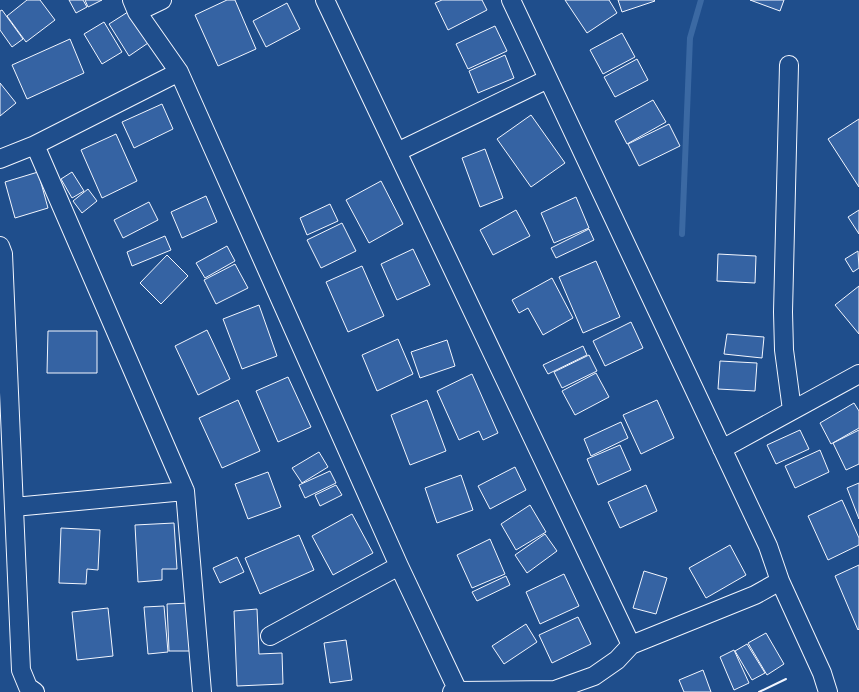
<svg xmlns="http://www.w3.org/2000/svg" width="859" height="692" font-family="Figtree,sans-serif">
<rect width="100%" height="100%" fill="#1f4e8c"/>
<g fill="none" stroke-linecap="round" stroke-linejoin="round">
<path stroke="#3b69a3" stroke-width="6" d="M 682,234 L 690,38 L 701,0"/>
</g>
<path fill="#3563a3" stroke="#f2f6ff" d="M 27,0 L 40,0 L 55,20 L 26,42 L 7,16 Z
M 69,0 L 83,0 L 87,7 L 76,13 Z
M 85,0 L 102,0 L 88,7 Z
M 227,0 L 235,0 L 256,49 L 218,66 L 195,15 Z
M 442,0 L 482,0 L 487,10 L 448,30 L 435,3 Z
M 565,0 L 609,0 L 617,13 L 587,33 Z
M 618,0 L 654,0 L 655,1 L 622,12 Z
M 750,0 L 784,0 L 780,11 Z
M 287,3 L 300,29 L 266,47 L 253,21 Z
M 2,10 L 23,39 L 12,47 L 0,30 L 0,11 Z
M 131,10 L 151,41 L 129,56 L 109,24 Z
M 104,22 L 122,52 L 102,64 L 84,34 Z
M 495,26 L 507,51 L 468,69 L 456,44 Z
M 622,33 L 635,57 L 603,74 L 590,50 Z
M 70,39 L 84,73 L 27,99 L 12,65 Z
M 505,55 L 514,78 L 478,93 L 469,71 Z
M 637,59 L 648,80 L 615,97 L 604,77 Z
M 0,83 L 16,103 L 0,116 Z
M 653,100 L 666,122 L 627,144 L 615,121 Z
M 162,104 L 173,129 L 134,148 L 122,122 Z
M 531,115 L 565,163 L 531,187 L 497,139 Z
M 859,119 L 859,187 L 828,139 Z
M 669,124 L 680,146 L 639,166 L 628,144 Z
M 116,134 L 137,181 L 102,198 L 81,150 Z
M 485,149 L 503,198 L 480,207 L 462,158 Z
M 38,172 L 48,208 L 15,218 L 5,182 Z
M 72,172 L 84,191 L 72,198 L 61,179 Z
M 381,181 L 403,224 L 369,243 L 346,200 Z
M 88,189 L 97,201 L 82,213 L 73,201 Z
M 206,196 L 217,222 L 182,238 L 171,212 Z
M 576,197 L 589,228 L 554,243 L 541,213 Z
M 149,202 L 158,220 L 123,238 L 114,220 Z
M 330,204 L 338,221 L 307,235 L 300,218 Z
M 516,210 L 530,236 L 493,255 L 480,230 Z
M 859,210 L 859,234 L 848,217 Z
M 342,223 L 356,251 L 321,268 L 307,240 Z
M 589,229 L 594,240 L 556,258 L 551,248 Z
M 165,236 L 171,250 L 132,266 L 127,252 Z
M 227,246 L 235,261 L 205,278 L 196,263 Z
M 413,249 L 430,285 L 397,300 L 381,264 Z
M 858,251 L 859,268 L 853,272 L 845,259 Z
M 718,254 L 756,256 L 755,283 L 717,281 Z
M 167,255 L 188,276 L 161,304 L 140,283 Z
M 596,261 L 620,317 L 583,333 L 559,277 Z
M 235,264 L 248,288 L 216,304 L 204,280 Z
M 362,266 L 384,316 L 348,332 L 326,282 Z
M 552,278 L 573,318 L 543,335 L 528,308 L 519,313 L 512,300 Z
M 859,286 L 859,334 L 835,305 Z
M 259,305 L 277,356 L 242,369 L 223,319 Z
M 631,322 L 643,348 L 605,366 L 593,341 Z
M 207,330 L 230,379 L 198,395 L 175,346 Z
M 48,331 L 97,331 L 97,373 L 47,373 Z
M 727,334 L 764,337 L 762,358 L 724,354 Z
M 398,339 L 413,374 L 377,391 L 362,355 Z
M 447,340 L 455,366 L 420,378 L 411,352 Z
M 583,346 L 587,355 L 548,374 L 543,365 Z
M 589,355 L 597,371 L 562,388 L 554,372 Z
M 720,361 L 757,363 L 755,391 L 718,389 Z
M 596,373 L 609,397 L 575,415 L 562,391 Z
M 472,374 L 498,433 L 483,440 L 479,431 L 459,440 L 437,391 Z
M 288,377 L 311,427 L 278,442 L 256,391 Z
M 238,400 L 260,451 L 222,468 L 199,418 Z
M 427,400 L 446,451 L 410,465 L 391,415 Z
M 657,400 L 674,438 L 641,454 L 623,415 Z
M 854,403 L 859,411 L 859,428 L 831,444 L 820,423 Z
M 621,422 L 628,438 L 591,456 L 584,439 Z
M 800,430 L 809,449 L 776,464 L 767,445 Z
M 859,430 L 859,464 L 846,470 L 833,443 Z
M 620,445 L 631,470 L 598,485 L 587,459 Z
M 820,450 L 829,472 L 795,488 L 785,466 Z
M 319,452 L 328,467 L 302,483 L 292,468 Z
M 515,467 L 526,490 L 490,509 L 478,486 Z
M 330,471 L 336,483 L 305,498 L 299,485 Z
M 268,472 L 281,507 L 248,519 L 235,484 Z
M 461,475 L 473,510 L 437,523 L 425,488 Z
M 859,483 L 859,519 L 847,488 Z
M 336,485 L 342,495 L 320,506 L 315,495 Z
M 646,485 L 657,511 L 620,528 L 608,502 Z
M 842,500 L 859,538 L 859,545 L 828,560 L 808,516 Z
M 530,505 L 546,532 L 516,550 L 501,524 Z
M 352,514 L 373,553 L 333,575 L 312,536 Z
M 174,523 L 177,569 L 162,569 L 162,580 L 138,582 L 135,525 Z
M 61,528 L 100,530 L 98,570 L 87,569 L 86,584 L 59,583 Z
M 545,534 L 557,551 L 527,573 L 515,555 Z
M 299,535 L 314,570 L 260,594 L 245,558 Z
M 490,539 L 505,574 L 472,588 L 457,555 Z
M 730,545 L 746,575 L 706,598 L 689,568 Z
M 237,557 L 244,572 L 220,583 L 213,568 Z
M 859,565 L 859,629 L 858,630 L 835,576 Z
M 644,571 L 667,578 L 656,614 L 633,608 Z
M 564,574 L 579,606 L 540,624 L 526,592 Z
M 506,576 L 510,585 L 477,601 L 472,592 Z
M 190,603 L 191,651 L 169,651 L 167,604 Z
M 164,606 L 168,652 L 148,654 L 144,607 Z
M 108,608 L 113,656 L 77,660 L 72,612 Z
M 257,609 L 259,654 L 282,653 L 283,684 L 237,686 L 234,611 Z
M 578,617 L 591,644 L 552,663 L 539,635 Z
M 526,624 L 537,642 L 504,664 L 492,646 Z
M 766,633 L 784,664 L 767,675 L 748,643 Z
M 346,640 L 352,680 L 330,683 L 324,643 Z
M 747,644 L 765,673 L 752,680 L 735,651 Z
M 734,650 L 749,683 L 734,690 L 720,657 Z
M 703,670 L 711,692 L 684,692 L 679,680 Z"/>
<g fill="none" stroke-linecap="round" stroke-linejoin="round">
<g stroke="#f2f6ff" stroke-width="20">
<path id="street" d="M 132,0 L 137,12 L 179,72 L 399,566 L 458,691 L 452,692
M 325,0 L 631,645
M 137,12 L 162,0
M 789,65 L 783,312 L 784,350 L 792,410
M 179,72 L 35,145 L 185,491 L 202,692
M 397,152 L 548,79
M 0,159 L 35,145
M 0,246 L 3,254 L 21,670 L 28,687 L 35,692
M 722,449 L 859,374
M 14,507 L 185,491
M 780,581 L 822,673 L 828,692
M 270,636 L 399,566
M 458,691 L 555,690 L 594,676 L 617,660 L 631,645 L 755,595 L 780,581 L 768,546 L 511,0"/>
</g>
<use href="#street" stroke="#1f4e8c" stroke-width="18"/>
<path stroke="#f2f6ff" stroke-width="2" d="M 759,692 L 786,679"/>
</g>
</svg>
